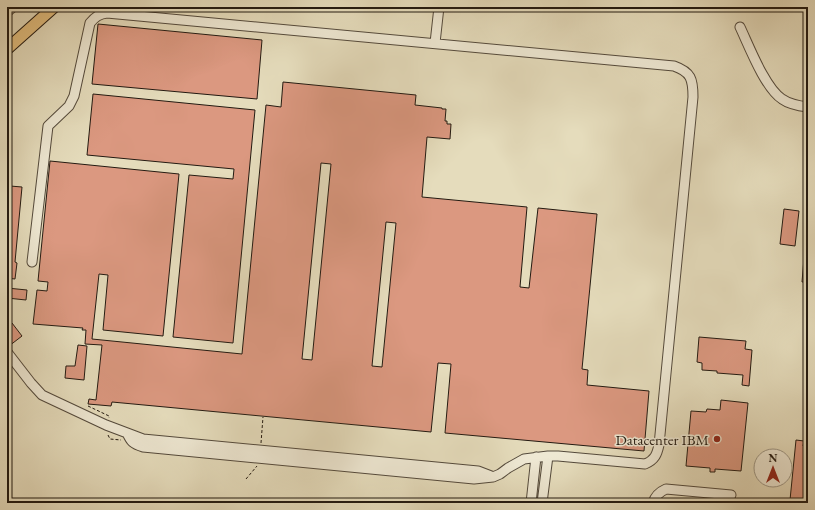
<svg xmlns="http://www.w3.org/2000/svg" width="815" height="510" font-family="'EB Garamond',serif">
<rect width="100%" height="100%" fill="#e5dcbc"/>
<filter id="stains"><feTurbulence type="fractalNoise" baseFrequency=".005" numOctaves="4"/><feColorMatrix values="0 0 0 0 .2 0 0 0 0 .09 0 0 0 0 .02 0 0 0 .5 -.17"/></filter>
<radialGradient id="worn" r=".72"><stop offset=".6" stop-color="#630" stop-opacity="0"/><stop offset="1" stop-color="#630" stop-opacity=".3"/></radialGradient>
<path fill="#db9880" stroke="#231a11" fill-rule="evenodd" d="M 98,24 L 262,40 L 257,99 L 92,84 Z
M 283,82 L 416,95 L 415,105 L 442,108 L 442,109 L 446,109 L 445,121 L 447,121 L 447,124 L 451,124 L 450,139 L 427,137 L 422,197 L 527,207 L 520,287 L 529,288 L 538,208 L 597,214 L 582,369 L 588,370 L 587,385 L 649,391 L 644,451 L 445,433 L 451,364 L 438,363 L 431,432 L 112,402 L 111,406 L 88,404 L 89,399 L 96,400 L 102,345 L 85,344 L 86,330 L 82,330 L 83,328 L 33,324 L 37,290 L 47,291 L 48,282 L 38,281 L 50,161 L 179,174 L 163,336 L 103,330 L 108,275 L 99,274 L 92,339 L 242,354 L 266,105 L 281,107 ZM 321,163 L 331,164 L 312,360 L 302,359 ZM 386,222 L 396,223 L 382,367 L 372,366 Z
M 93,94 L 255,110 L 233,343 L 173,337 L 189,175 L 233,179 L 234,169 L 87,155 Z
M 10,186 L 22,187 L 15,262 L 17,263 L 15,279 L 7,278 L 7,217 Z
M 784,209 L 799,211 L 795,246 L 780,244 Z
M 804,258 L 808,258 L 808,282 L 802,282 Z
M 7,288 L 27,290 L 26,300 L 7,298 Z
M 12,323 L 22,336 L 9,346 L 7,346 L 7,326 Z
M 699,337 L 746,341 L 745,349 L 752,350 L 749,386 L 742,385 L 743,375 L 717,373 L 717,371 L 702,370 L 702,363 L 697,362 Z
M 78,345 L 87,346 L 84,380 L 65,378 L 66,366 L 75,366 Z
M 721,400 L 748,403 L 741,471 L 715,469 L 715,472 L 710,472 L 710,468 L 686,466 L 691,411 L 706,412 L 707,409 L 720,410 Z
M 796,440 L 804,441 L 803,446 L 808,446 L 808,502 L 790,500 Z"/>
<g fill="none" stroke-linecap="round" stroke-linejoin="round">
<g stroke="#544a3c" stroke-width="11">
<path id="minor" d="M 7,12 L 13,7
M 740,27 C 749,46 765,88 782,99 C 789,104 799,106 808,107
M 435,43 L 439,7
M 32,262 L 48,126 L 69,106 L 74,96 L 90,23 C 95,17 99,14 107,13 L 674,66 C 691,72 693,79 693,97 L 659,445 C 657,454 655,460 645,464 L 558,456 L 548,456 L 524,459 L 508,468 L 500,474 L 493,477 L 474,479 L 143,447 C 133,444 131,442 127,433
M 7,352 L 31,383 L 42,395 L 106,425 L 143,439 L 478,471 L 491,476
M 531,503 L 536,457
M 542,503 L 548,456
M 653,503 C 655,496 659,492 666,489 L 731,495"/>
</g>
<g stroke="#231a11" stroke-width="13">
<path id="major" d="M 7,49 L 54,7"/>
</g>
<path stroke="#231a11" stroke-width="1" stroke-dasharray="3 2" stroke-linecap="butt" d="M 330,7 L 342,7
M 88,406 L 109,416 L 109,418
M 108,435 L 110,439 L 121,440
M 261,443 L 263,417
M 246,479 L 257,466"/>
<use href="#minor" stroke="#eee8d3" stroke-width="9"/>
<use href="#major" stroke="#e2be7e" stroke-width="11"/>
</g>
<circle fill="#8f2418" stroke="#eee8d3" stroke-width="1.5" cx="717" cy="439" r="4"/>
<g text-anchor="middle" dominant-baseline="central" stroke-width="3" stroke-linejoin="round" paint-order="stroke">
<g font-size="15" fill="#231a11" stroke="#eee8d3" text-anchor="end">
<text x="709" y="439">Datacenter IBM</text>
</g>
</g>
<rect width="815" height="510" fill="none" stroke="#e5dcbc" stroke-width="24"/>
<rect x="8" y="8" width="799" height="494" fill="none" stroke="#231a11" stroke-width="2"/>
<rect x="12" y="12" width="791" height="486" fill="none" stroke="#231a11"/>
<g transform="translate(773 468)"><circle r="19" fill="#eee8d3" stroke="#9d9685"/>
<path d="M0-3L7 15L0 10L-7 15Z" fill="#8f2418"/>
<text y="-6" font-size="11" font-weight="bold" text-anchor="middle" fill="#231a11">N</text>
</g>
<rect width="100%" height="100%" filter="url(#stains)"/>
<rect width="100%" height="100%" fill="url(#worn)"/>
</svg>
